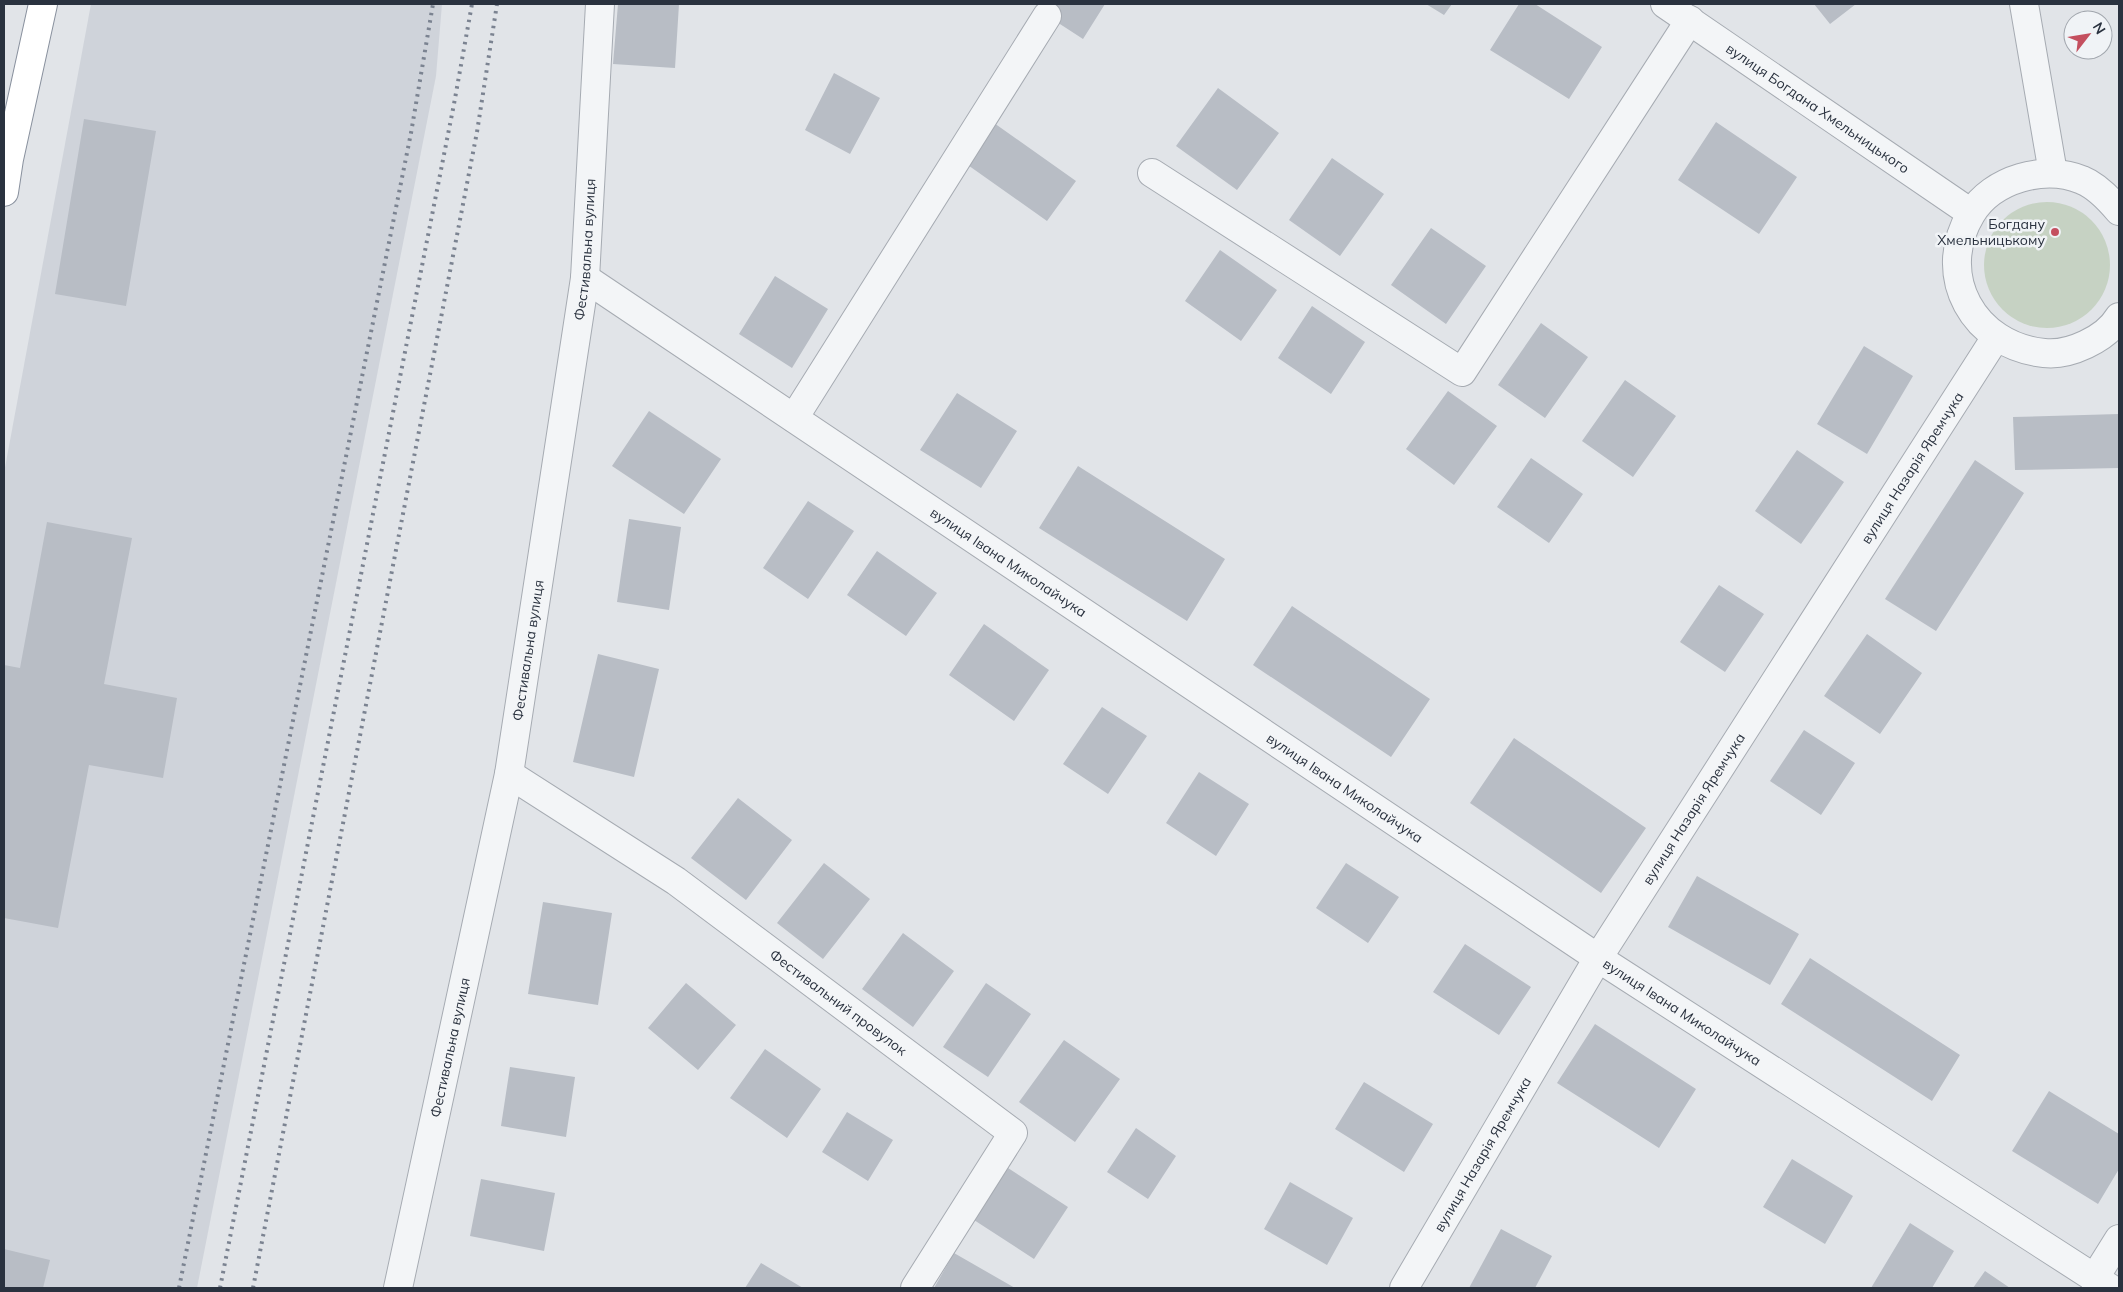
<svg xmlns="http://www.w3.org/2000/svg" width="2123" height="1292" font-family="Mulish,sans-serif">
<rect width="100%" height="100%" fill="#e1e4e8"/>
<path fill="#cfd3da" d="M 91,4 L 442,4 L 436,76 L 197,1288 L 4,1288 L 4,473 Z"/>
<path fill="#c6d2c3" d="M1984 265a63 63 0 1 1 126 0a63 63 0 1 1-126 0Z"/>
<path fill="#b8bdc5" d="M 618,4 L 679,4 L 675,68 L 613,64 Z
M 1048,4 L 1105,4 L 1083,39 L 1043,13 Z
M 1426,4 L 1452,4 L 1444,15 Z
M 1519,4 L 1535,4 L 1602,47 L 1569,99 L 1490,50 Z
M 1814,4 L 1856,4 L 1830,24 Z
M 834,73 L 880,98 L 850,154 L 805,130 Z
M 1218,88 L 1279,133 L 1237,190 L 1176,146 Z
M 84,119 L 156,131 L 126,306 L 55,294 Z
M 1716,122 L 1797,177 L 1759,234 L 1678,180 Z
M 994,123 L 1076,181 L 1047,221 L 965,163 Z
M 1332,158 L 1384,194 L 1340,256 L 1289,220 Z
M 1431,228 L 1486,266 L 1446,324 L 1391,285 Z
M 1220,250 L 1277,290 L 1241,341 L 1185,301 Z
M 775,276 L 828,309 L 792,368 L 739,334 Z
M 1312,306 L 1365,342 L 1331,394 L 1278,358 Z
M 1541,323 L 1588,357 L 1545,418 L 1498,385 Z
M 1864,346 L 1913,376 L 1867,454 L 1817,424 Z
M 1625,380 L 1676,416 L 1633,477 L 1582,441 Z
M 1448,391 L 1497,426 L 1454,485 L 1406,449 Z
M 957,393 L 1017,431 L 981,488 L 920,450 Z
M 649,411 L 721,459 L 684,514 L 612,466 Z
M 2119,414 L 2119,468 L 2015,470 L 2013,417 Z
M 1797,450 L 1844,482 L 1801,544 L 1755,511 Z
M 1531,458 L 1583,494 L 1549,543 L 1497,507 Z
M 1975,460 L 2024,493 L 1936,631 L 1885,599 Z
M 1078,466 L 1225,559 L 1187,621 L 1039,528 Z
M 808,501 L 854,531 L 808,599 L 763,568 Z
M 629,519 L 681,527 L 669,610 L 617,602 Z
M 47,522 L 132,538 L 104,684 L 177,698 L 163,778 L 89,765 L 58,928 L 4,918 L 4,665 L 20,668 Z
M 877,551 L 937,593 L 906,636 L 847,595 Z
M 1719,585 L 1764,614 L 1725,672 L 1680,642 Z
M 1292,606 L 1430,699 L 1391,757 L 1253,665 Z
M 984,624 L 1049,670 L 1014,721 L 949,675 Z
M 1867,634 L 1922,673 L 1880,734 L 1824,696 Z
M 598,654 L 659,669 L 634,777 L 573,762 Z
M 1102,707 L 1147,736 L 1108,794 L 1063,764 Z
M 1804,730 L 1855,763 L 1821,815 L 1770,781 Z
M 1514,738 L 1646,828 L 1601,893 L 1470,803 Z
M 1199,772 L 1249,804 L 1216,856 L 1166,823 Z
M 738,798 L 792,840 L 746,900 L 691,858 Z
M 824,863 L 870,899 L 823,959 L 777,923 Z
M 1346,863 L 1399,897 L 1368,943 L 1316,908 Z
M 1697,876 L 1799,934 L 1770,985 L 1668,927 Z
M 543,902 L 612,913 L 598,1005 L 528,994 Z
M 903,933 L 954,971 L 913,1027 L 862,989 Z
M 1465,944 L 1531,987 L 1499,1035 L 1433,992 Z
M 1810,958 L 1960,1055 L 1932,1101 L 1781,1004 Z
M 686,983 L 736,1025 L 698,1070 L 648,1028 Z
M 986,983 L 1031,1014 L 988,1077 L 943,1047 Z
M 1595,1024 L 1696,1089 L 1659,1148 L 1557,1083 Z
M 1064,1040 L 1120,1079 L 1075,1142 L 1019,1102 Z
M 765,1049 L 821,1089 L 787,1138 L 730,1098 Z
M 510,1067 L 575,1077 L 566,1137 L 501,1126 Z
M 1364,1082 L 1433,1124 L 1404,1172 L 1335,1129 Z
M 2049,1091 L 2119,1134 L 2119,1169 L 2098,1204 L 2012,1151 Z
M 847,1112 L 893,1140 L 868,1181 L 822,1152 Z
M 1136,1128 L 1176,1156 L 1148,1199 L 1107,1172 Z
M 1792,1159 L 1853,1196 L 1825,1244 L 1763,1207 Z
M 1008,1168 L 1068,1207 L 1034,1259 L 974,1220 Z
M 481,1179 L 555,1193 L 544,1251 L 470,1236 Z
M 1290,1182 L 1353,1218 L 1327,1265 L 1264,1229 Z
M 1910,1223 L 1954,1251 L 1932,1288 L 1871,1288 Z
M 1501,1229 L 1552,1256 L 1535,1288 L 1469,1288 Z
M 4,1249 L 50,1260 L 43,1288 L 4,1288 Z
M 954,1253 L 1015,1288 L 934,1288 Z
M 761,1263 L 803,1288 L 745,1288 Z
M 1985,1271 L 2010,1288 L 1973,1288 Z"/>
<g fill="none" stroke-linecap="round" stroke-linejoin="round">
<g stroke="#a6abb2" stroke-width="30">
<g id="minor">
<path id="s1" d="M 1665,4 L 1971,213"/>
<path d="M 2024,4 L 2053,173"/>
<path d="M 1152,173 L 1462,372 L 1690,20"/>
<path d="M 2119,211 C 2109,199 2097,186 2082,180 C 2045,164 1992,179 1971,214 C 1934,276 1974,346 2044,353 C 2069,356 2106,339 2119,317"/>
<path id="s2" d="M 585,278 L 1598,958 L 2110,1288"/>
<path d="M 794,418 L 1047,16"/>
<path id="s3" d="M 509,774 L 676,881 L 1013,1133 L 915,1288"/>
<path d="M 2094,1279 L 2119,1239"/>
<path id="s4" d="M 398,1288 L 509,774 L 585,278 L 600,4"/>
<path id="s5" d="M 1404,1288 L 1598,958 L 1996,337"/>
</g>
</g>
<g stroke="#89919e" stroke-width="30">
<path id="highway" d="M 4,192 L 9,159 L 43,4"/>
</g>
<use href="#minor" stroke="#f3f5f7" stroke-width="28"/>
<use href="#highway" stroke="#fff" stroke-width="28"/>
<path stroke="#7b8391" stroke-width="4" stroke-dasharray="2.5 5" stroke-linecap="butt" d="M 179,1288 L 411,133 L 433,4
M 220,1288 L 454,104 L 472,4
M 253,1288 L 477,132 L 497,4"/>
</g>
<circle fill="#c44f5f" stroke="#f0f3f6" stroke-width="2" cx="2055" cy="232" r="5"/>
<g text-anchor="middle" dominant-baseline="central" stroke-width="5" stroke-linejoin="round" paint-order="stroke">
<g font-size="14" fill="#2a323f" stroke="#f0f3f6">
<text stroke="none"><textPath href="#s1" startOffset="185">вулиця Богдана Хмельницького</textPath></text>
<text stroke="none"><textPath href="#s4" startOffset="1056">Фестивальна вулиця</textPath></text>
<text stroke="none"><textPath href="#s5" startOffset="965">вулиця Назарія Яремчука</textPath></text>
<text stroke="none"><textPath href="#s2" startOffset="510">вулиця Івана Миколайчука</textPath></text>
<text stroke="none"><textPath href="#s4" startOffset="651">Фестивальна вулиця</textPath></text>
<text stroke="none"><textPath href="#s2" startOffset="915">вулиця Івана Миколайчука</textPath></text>
<text stroke="none"><textPath href="#s5" startOffset="560">вулиця Назарія Яремчука</textPath></text>
<text stroke="none"><textPath href="#s3" startOffset="401">Фестивальний провулок</textPath></text>
<text stroke="none"><textPath href="#s2" startOffset="1320">вулиця Івана Миколайчука</textPath></text>
<text stroke="none"><textPath href="#s4" startOffset="246">Фестивальна вулиця</textPath></text>
<text stroke="none"><textPath href="#s5" startOffset="155">вулиця Назарія Яремчука</textPath></text>
</g>
<g font-size="14" fill="#2a323f" stroke="#f0f3f6" text-anchor="end">
<text x="2045" y="224">Богдану<tspan x="2045" dy="16">Хмельницькому</tspan></text>
</g>
</g>
<rect width="2123" height="1292" fill="none" stroke="#2a323f" stroke-width="10"/>
<g transform="translate(2088 35) rotate(59)"><circle r="24" fill="#f0f3f6" stroke="#a1a6ad"/>
<path d="M0-4L9 19L0 12L-9 19Z" fill="#c44f5f"/>
<text y="-8" font-size="14" font-weight="bold" text-anchor="middle" fill="#2a323f">N</text>
</g>
</svg>
